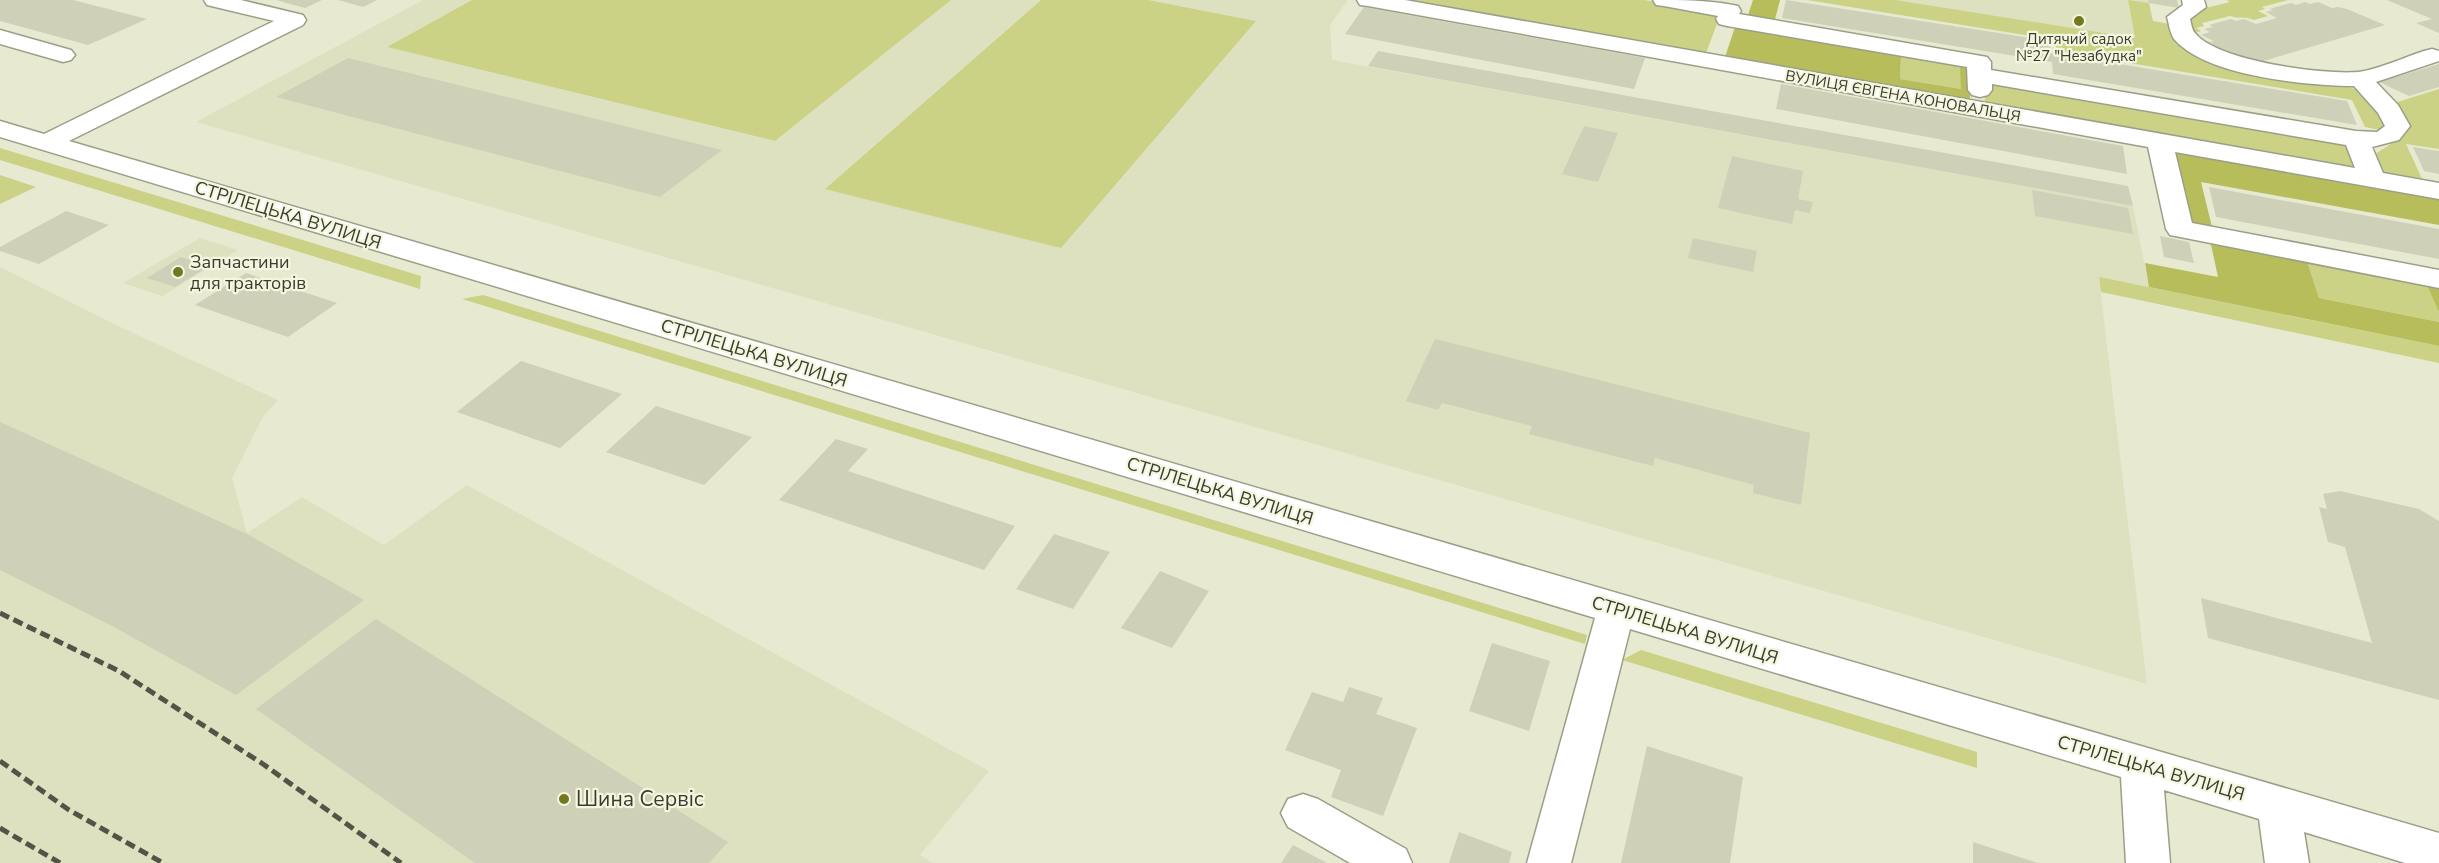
<svg xmlns="http://www.w3.org/2000/svg" width="2439" height="863" font-family="'Nunito Sans',sans-serif">
<rect width="100%" height="100%" fill="#e7ead1"/>
<path fill="#dde1c0" d="M 423,0 L 472,0 L 387,47 L 775,141 L 951,0 L 1041,0 L 826,188 L 1256,21 L 1148,0 L 1348,0 L 1330,25 L 1332,60 L 2133,206 L 2149,287 L 2099,278 L 2147,684 L 196,122 Z
M 1896,0 L 2148,0 L 2149,3 L 2128,1 L 2135,38 Z
M 200,238 L 238,250 L 162,296 L 123,283 Z
M 0,267 L 116,325 L 278,400 L 263,417 L 232,478 L 247,533 L 302,497 L 384,545 L 467,485 L 989,771 L 920,855 L 933,863 L 0,863 Z"/>
<path fill="#cbd185" d="M 472,0 L 951,0 L 775,141 L 387,47 Z
M 1041,0 L 1148,0 L 1256,21 L 1061,248 L 825,189 Z
M 1384,0 L 1644,0 L 1721,13 L 1705,56 Z
M 1807,0 L 1896,0 L 2135,38 L 2128,0 L 2149,3 L 2153,21 L 2170,24 L 2192,48 L 2338,82 L 2368,95 L 2389,123 L 2385,131 L 2365,127 L 2352,100 L 2057,51 L 2055,40 Z
M 2227,0 L 2288,0 L 2262,7 L 2265,9 L 2258,11 L 2268,16 L 2254,20 C 2244,16 2238,19 2230,16 L 2202,23 L 2204,26 L 2196,28 L 2201,31 L 2191,34 L 2186,23 L 2202,9 L 2230,2 Z
M 1901,57 L 1961,67 L 1961,89 L 1900,79 Z
M 1984,79 L 2350,141 L 2363,173 L 1985,106 Z
M 2439,89 L 2439,149 L 2406,144 L 2424,183 L 2384,176 L 2375,154 L 2402,137 L 2407,128 L 2391,104 Z
M 0,148 L 421,276 L 420,289 L 0,160 Z
M 0,175 L 36,187 L 0,204 Z
M 2308,264 L 2429,287 L 2439,312 L 2439,322 L 2319,298 Z
M 2099,277 L 2439,346 L 2439,363 L 2101,292 Z
M 483,295 L 1587,635 L 1585,644 L 462,299 Z
M 1641,650 L 1977,752 L 1977,768 L 1622,660 Z"/>
<path fill="#b7bd5b" fill-rule="evenodd" d="M 1753,0 L 1780,0 L 1774,23 L 1747,18 Z
M 1736,24 L 1970,64 L 1970,103 L 1724,60 ZM 1901,57 L 1960,67 L 1961,89 L 1900,79 Z
M 2176,153 L 2439,200 L 2439,225 L 2201,182 L 2213,231 L 2193,227 Z
M 2210,240 L 2439,285 L 2439,312 L 2428,287 L 2308,264 L 2319,298 L 2439,322 L 2439,346 L 2149,287 L 2145,263 L 2218,277 Z"/>
<path fill="#ced0b8" d="M 0,0 L 73,0 L 147,19 L 88,45 L 0,21 Z
M 276,0 L 322,0 L 305,8 Z
M 338,0 L 377,0 L 363,7 Z
M 1786,0 L 2050,41 L 2051,53 L 2347,101 L 2357,125 L 2053,74 L 2052,62 L 1782,18 Z
M 2148,0 L 2177,0 L 2179,8 L 2149,3 Z
M 2387,0 L 2439,0 L 2439,33 L 2416,23 L 2432,19 Z
M 2305,2 L 2310,4 L 2318,2 L 2332,8 L 2338,7 L 2347,9 L 2385,25 L 2250,65 L 2209,45 L 2214,44 L 2209,42 L 2214,41 L 2201,35 L 2210,32 L 2204,29 L 2213,27 L 2209,25 L 2231,19 L 2236,21 L 2244,19 L 2256,24 L 2277,18 L 2266,12 L 2273,10 L 2269,9 L 2291,3 L 2296,5 Z
M 1364,7 L 1645,58 L 1634,89 L 1345,34 Z
M 1378,51 L 2128,186 L 2133,206 L 1368,66 Z
M 348,58 L 722,150 L 660,197 L 276,97 Z
M 2439,64 L 2439,87 L 2409,96 L 2379,82 Z
M 1781,84 L 2123,146 L 2127,174 L 1776,109 Z
M 1584,126 L 1618,133 L 1598,182 L 1562,174 Z
M 2413,147 L 2439,151 L 2439,174 L 2424,171 Z
M 1732,156 L 1803,171 L 1798,199 L 1813,202 L 1810,213 L 1795,210 L 1792,224 L 1718,208 Z
M 2209,187 L 2439,229 L 2439,259 L 2216,217 Z
M 2032,190 L 2128,208 L 2133,234 L 2035,216 Z
M 66,211 L 109,225 L 39,264 L 0,251 L 0,247 Z
M 2160,236 L 2189,242 L 2194,263 L 2164,257 Z
M 1693,238 L 1757,251 L 1753,272 L 1688,258 Z
M 181,257 L 209,266 L 175,287 L 147,278 Z
M 246,273 L 337,303 L 288,337 L 195,305 Z
M 1435,339 L 1810,433 L 1801,505 L 1753,493 L 1754,485 L 1655,458 L 1653,466 L 1529,434 L 1532,426 L 1442,403 L 1438,410 L 1406,401 Z
M 521,361 L 622,394 L 560,448 L 457,412 Z
M 656,406 L 752,437 L 704,485 L 606,452 Z
M 0,422 L 247,534 L 364,600 L 236,695 L 114,627 L 0,570 Z
M 836,439 L 868,449 L 848,471 L 1015,526 L 984,570 L 779,500 Z
M 2340,491 L 2419,509 L 2439,521 L 2439,700 L 2208,638 L 2201,598 L 2372,643 L 2345,547 L 2328,542 L 2319,507 L 2327,509 L 2323,494 Z
M 1054,534 L 1110,552 L 1073,609 L 1016,589 Z
M 1160,571 L 1209,591 L 1172,648 L 1121,628 Z
M 376,619 L 728,842 L 709,863 L 475,863 L 256,709 Z
M 1492,643 L 1550,661 L 1529,731 L 1469,711 Z
M 1349,687 L 1383,698 L 1376,714 L 1417,728 L 1383,816 L 1331,797 L 1341,770 L 1285,750 L 1312,692 L 1343,702 Z
M 1647,746 L 1743,777 L 1730,863 L 1621,863 Z
M 1459,832 L 1512,852 L 1509,863 L 1449,863 Z
M 1973,842 L 2038,863 L 1973,863 Z
M 1293,845 L 1327,863 L 1281,863 Z"/>
<g fill="none" stroke-linecap="round" stroke-linejoin="round">
<g stroke="#9c9f87" stroke-width="3">
<path id="minor" d="M 204,0 L 241,0 L 303,15 L 306,20 L 303,25 L 69,141 L 2439,833 L 2439,863 L 2405,863 L 2304,832 L 2309,863 L 2265,863 L 2259,819 L 2164,790 L 2170,863 L 2126,863 L 2121,777 L 1630,629 L 1571,863 L 1527,863 L 1595,618 L 0,137 L 0,121 L 44,134 L 274,21 L 207,5 Z
M 1357,0 L 1405,0 L 2355,168 L 2346,145 L 1992,84 L 1992,90 L 1988,95 L 1980,97 L 1972,95 L 1968,90 L 1967,67 L 1727,26 L 1719,24 L 1716,19 L 1718,16 L 1664,6 L 1656,5 L 1653,0 C 1682,0 1710,0 1738,6 L 1741,11 L 1739,14 L 1987,57 L 1991,62 L 1991,70 L 2356,131 L 2377,132 L 2385,126 L 2378,113 L 2354,86 C 2306,85 2207,77 2174,39 C 2170,33 2169,24 2167,17 L 2183,5 L 2182,0 L 2204,0 L 2206,7 L 2190,19 C 2191,23 2192,29 2194,32 C 2215,61 2323,75 2358,72 C 2377,70 2405,57 2424,51 L 2432,49 L 2439,51 L 2439,61 L 2376,82 L 2398,105 L 2410,126 L 2399,140 L 2372,147 L 2383,173 L 2439,183 L 2439,199 L 2175,152 L 2192,223 L 2439,270 L 2439,288 L 2170,235 L 2166,229 L 2148,147 L 1368,6 L 1360,5 Z
M 0,30 L 71,50 L 75,55 L 71,60 L 63,62 L 0,44 Z
M 1303,794 L 1318,799 L 1406,849 L 1412,863 L 1350,863 L 1288,827 L 1281,813 L 1288,799 Z"/>
</g>
<use href="#minor" fill="#fff" fill-rule="evenodd"/>
<path stroke="#535448" stroke-width="5" stroke-dasharray="10 5" stroke-linecap="butt" d="M 0,613 L 119,671 L 263,764 L 401,863
M 0,761 L 69,810 L 163,863
M 0,828 L 60,863"/>
</g>
<g fill="#747821" stroke="#f4f7de" stroke-width="2">
<circle cx="2079" cy="21" r="6"/>
<circle cx="178" cy="272" r="6"/>
<circle cx="564" cy="799" r="6"/>
</g>
<g text-anchor="middle" dominant-baseline="central" stroke-width="4.5" stroke-linejoin="round" paint-order="stroke">
<g font-size="15" fill="#3a3b31" stroke="#f4f7de">
<text x="2079" y="39">Дитячий садок<tspan x="2079" dy="17">№27 "Незабудка"</tspan></text>
</g>
<g font-size="15" fill="#3a3b31" stroke="#f4f7de">
<text transform="translate(1903 96) rotate(10)">ВУЛИЦЯ ЄВГЕНА КОНОВАЛЬЦЯ</text>
</g>
<g font-size="18" fill="#3a3b31" stroke="#f4f7de">
<text transform="translate(288 215) rotate(17)">СТРІЛЕЦЬКА ВУЛИЦЯ</text>
<text transform="translate(754 353) rotate(17)">СТРІЛЕЦЬКА ВУЛИЦЯ</text>
<text transform="translate(1220 491) rotate(17)">СТРІЛЕЦЬКА ВУЛИЦЯ</text>
<text transform="translate(1685 630) rotate(17)">СТРІЛЕЦЬКА ВУЛИЦЯ</text>
<text transform="translate(2151 768) rotate(16)">СТРІЛЕЦЬКА ВУЛИЦЯ</text>
</g>
<g font-size="18" fill="#3a3b31" stroke="#f4f7de" text-anchor="start">
<text x="190" y="262">Запчастини<tspan x="190" dy="21">для тракторів</tspan></text>
</g>
<g font-size="21" fill="#3a3b31" stroke="#f4f7de" text-anchor="start">
<text x="576" y="799">Шина Сервіс</text>
</g>
</g>
</svg>
